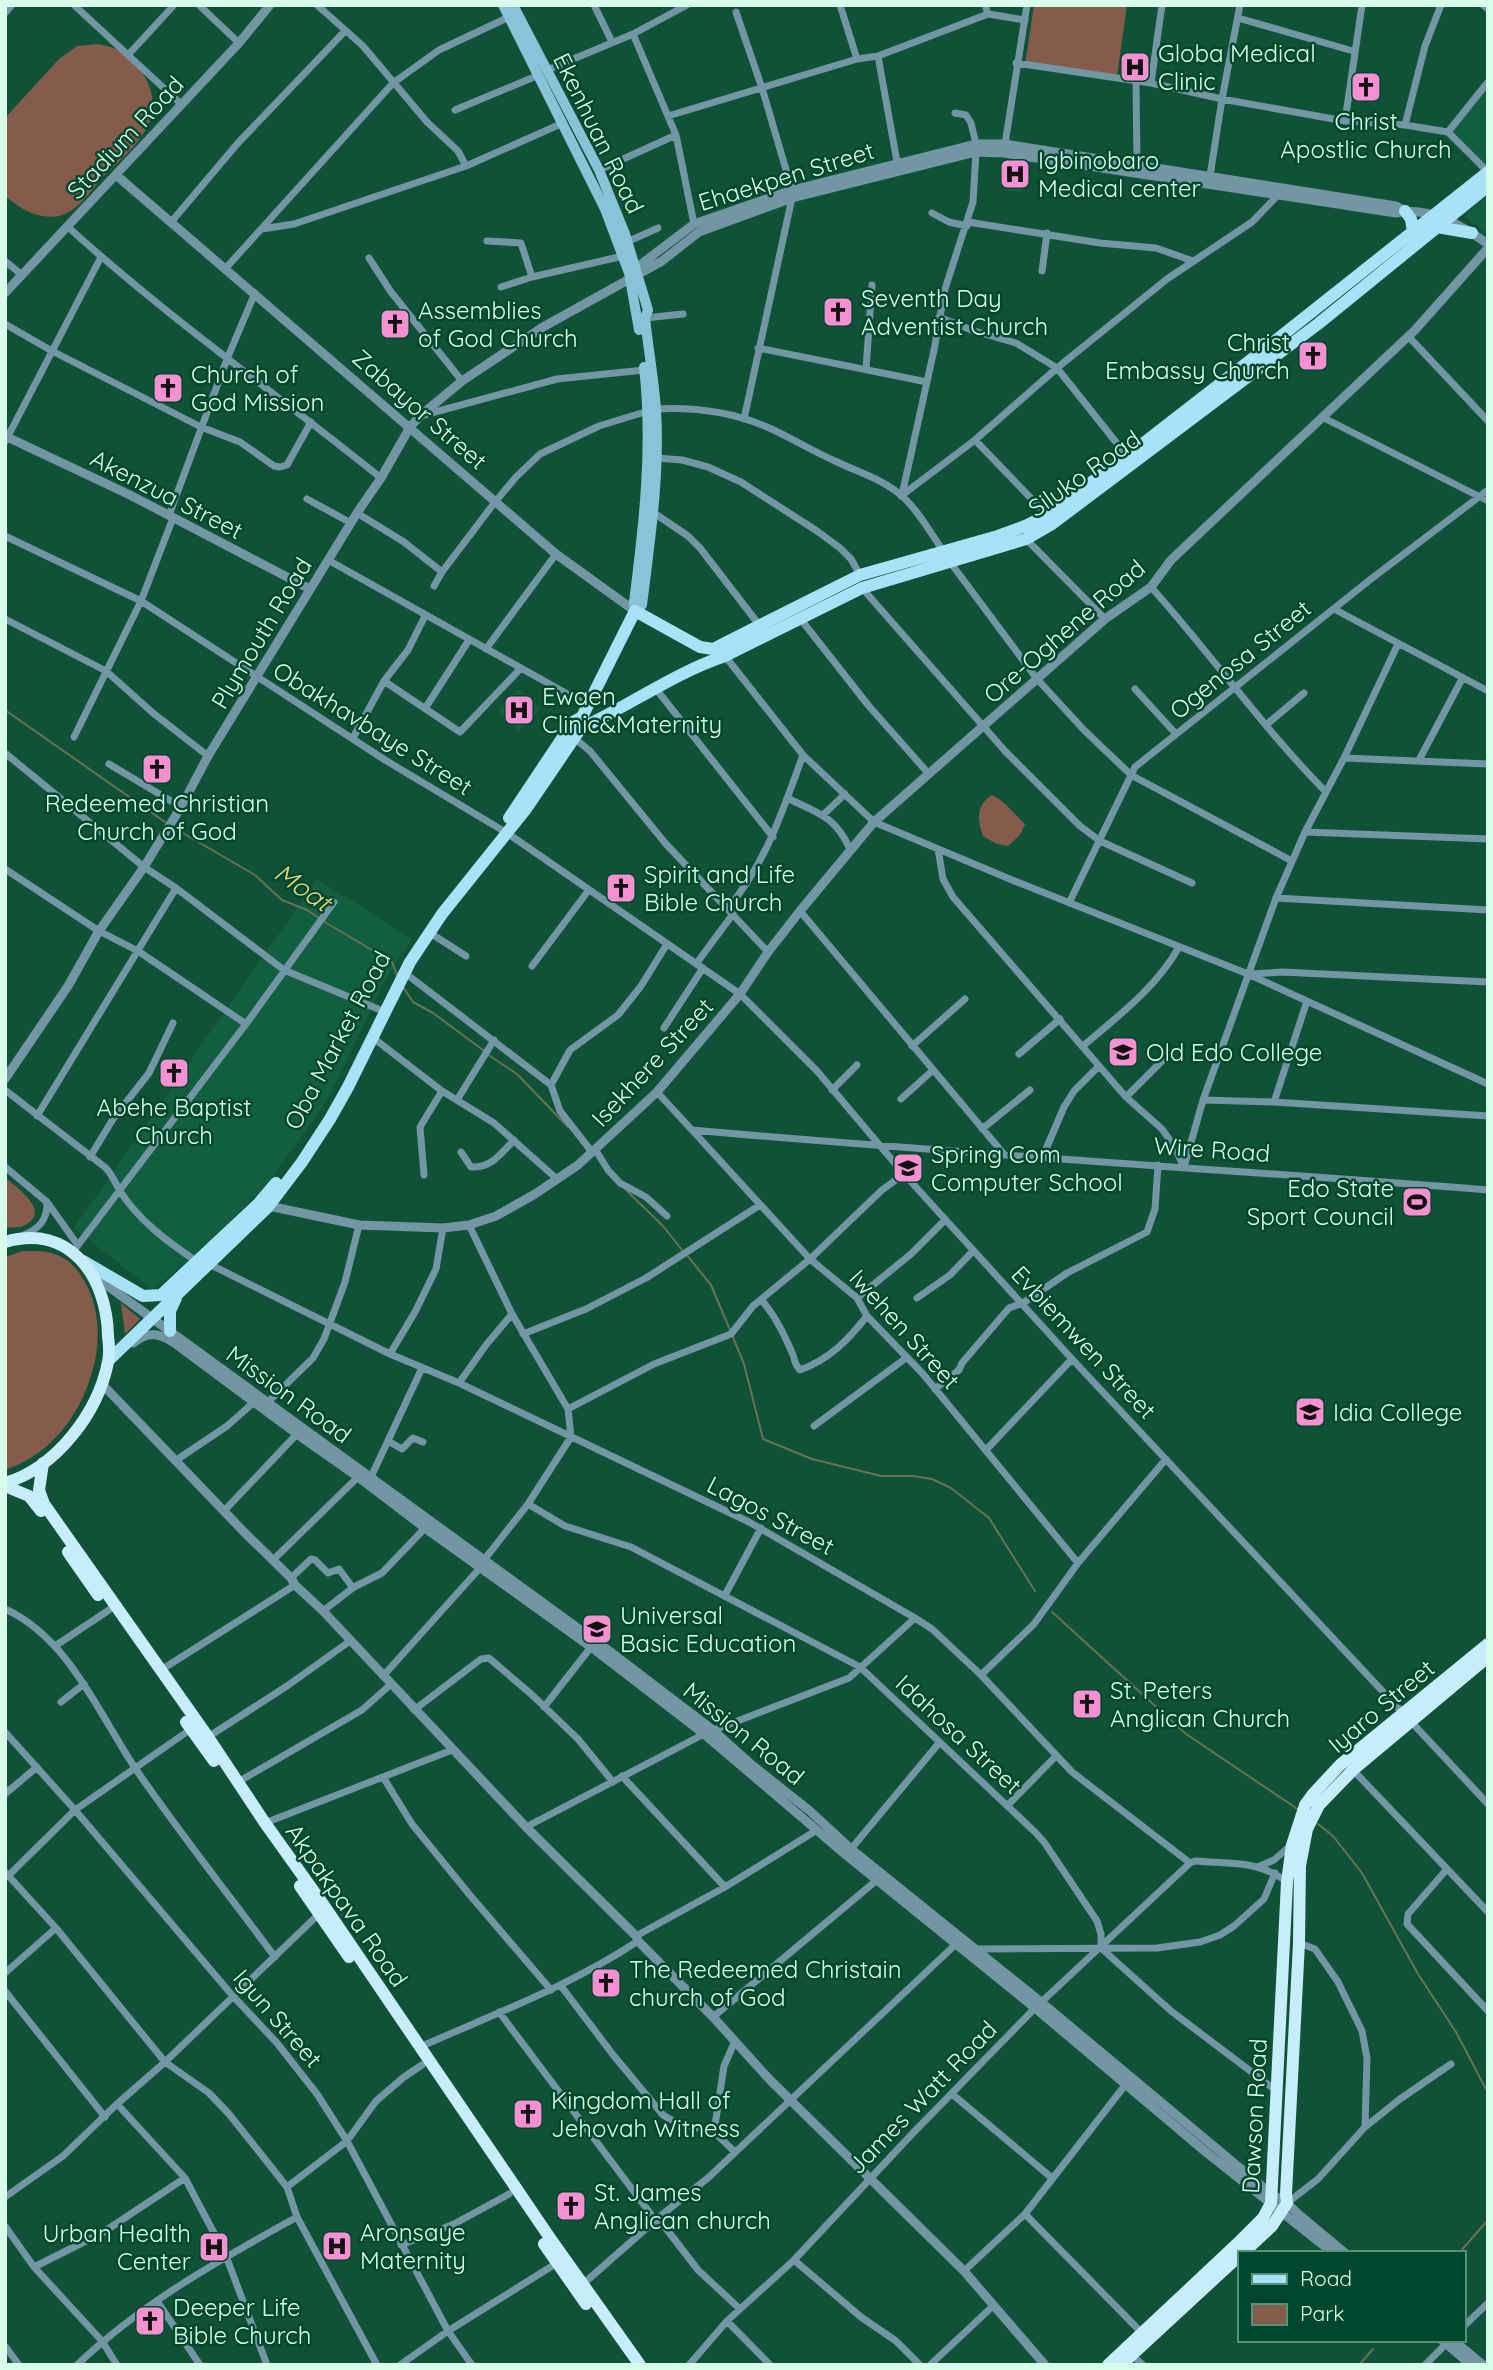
<svg xmlns="http://www.w3.org/2000/svg" width="1493" height="2370" font-family="Quicksand,sans-serif">
<rect width="100%" height="100%" fill="#105238"/>
<path fill="#125e41" d="M 1488,77 L 1488,169 L 1485,171 L 1442,133 Z
M 1009,155 L 1026,158 L 1022,192 L 1004,190 Z
M 1488,196 L 1488,235 L 1464,215 Z
M 519,689 L 540,709 L 519,731 L 498,711 Z
M 317,879 L 412,939 L 386,979 L 328,1099 L 270,1181 L 206,1245 L 153,1290 L 74,1228 Z"/>
<path fill="#855b4b" d="M 1034,5 L 1127,5 L 1117,77 L 1025,64 Z
M 99,44 C 106,46 114,47 120,51 C 148,70 164,102 143,134 C 133,150 116,164 103,177 C 91,191 77,212 59,216 C 37,220 20,208 5,196 L 5,118 L 59,59 L 77,46 Z
M 992,795 C 1004,800 1015,815 1025,824 L 1020,835 L 1008,846 L 997,844 L 983,836 C 977,819 976,805 992,795 Z
M 5,1177 C 16,1187 50,1210 27,1224 C 21,1228 13,1228 5,1227 Z
M 23,1251 C 33,1251 44,1250 55,1254 C 69,1259 78,1269 85,1282 C 106,1320 99,1367 79,1405 C 63,1435 38,1459 5,1470 L 5,1257 Z
M 121,1303 L 140,1319 L 125,1334 Z"/>
<g fill="none" stroke-linecap="round" stroke-linejoin="round">
<path stroke="#697252" stroke-width="2" d="M 5,710 L 165,822
M 181,832 L 255,875 L 282,900 L 307,910 L 319,918
M 323,921 L 392,962 L 397,975
M 403,987 L 413,1002 L 433,1013 L 483,1050
M 487,1054 L 517,1074 L 568,1127
M 626,1190 L 663,1226 L 682,1250
M 686,1254 L 711,1285 L 730,1330
M 732,1335 L 744,1364 L 763,1439 L 812,1459 L 881,1476 L 913,1476 L 932,1479 L 951,1488 L 989,1518 L 1035,1591
M 1052,1612 L 1186,1734 L 1299,1810
M 1318,1824 L 1333,1836 L 1362,1873 L 1418,1974 L 1456,2032 L 1488,2093
M 1459,2253 L 1488,2220
M 1359,2365 L 1373,2349"/>
<path stroke="#7296a3" stroke-width="7" d="M 74,5 L 181,104
M 199,5 L 239,43
M 317,5 L 363,46 L 427,122 L 458,151 L 466,166
M 594,5 L 612,42
M 840,5 L 857,59
M 985,5 L 988,14 L 1025,20
M 1483,5 L 1488,9
M 736,12 L 762,88 L 792,190
M 5,13 L 12,5
M 1238,18 L 1353,51
M 633,34 L 676,135 L 694,224
M 129,54 L 174,5
M 878,56 L 897,162
M 1016,63 L 1151,83 L 1222,99 L 1345,121 L 1405,125 L 1448,132 L 1488,172
M 547,70 L 633,34 L 687,5
M 1136,81 L 1137,166
M 1151,83 L 1162,5
M 455,110 L 539,75
M 955,113 L 966,115 L 971,123 L 976,144
M 668,116 L 857,59 L 878,56 L 988,14
M 1345,121 L 1362,5
M 1405,125 L 1425,46 L 1441,5
M 1448,132 L 1488,82
M 1005,144 L 1027,5
M 599,170 L 676,135
M 1210,176 L 1222,99 L 1240,5
M 932,213 L 949,222 L 967,226
M 172,221 L 238,143 L 345,31
M 968,222 L 1100,243 L 1156,248 L 1193,261
M 68,227 C 167,317 277,394 381,478
M 262,229 L 294,224 L 466,166 L 563,123
M 487,241 L 521,243 L 532,277
M 627,242 L 658,228
M 369,258 L 391,292 L 462,381
M 5,261 L 22,275
M 225,269 L 393,83 L 439,50 L 509,17
M 1042,271 L 1047,233
M 501,287 L 532,277 L 623,256
M 939,317 L 974,331 L 1016,343 L 1057,368 L 1127,456
M 645,318 L 683,314
M 5,324 L 52,351 L 201,427 L 240,442 L 274,466 L 280,467 L 287,465 L 311,422
M 1408,336 L 1488,421
M 758,348 L 927,382
M 866,369 L 872,285
M 656,409 C 694,407 732,412 767,427 C 790,437 812,451 835,461 C 857,472 883,479 902,496 C 919,511 931,534 944,552
M 424,415 L 557,379 L 644,370
M 1322,417 L 1488,501
M 744,419 L 792,198
M 975,440 L 1047,515
M 5,442 L 101,257
M 657,458 L 682,460 L 708,467 L 741,482 L 817,531 L 840,548 L 851,559 L 860,575
M 902,495 L 934,350 L 945,289 L 973,202 L 976,152
M 901,496 L 975,440 L 1057,368 L 1167,279 L 1252,222 L 1278,195
M 307,499 L 351,523
M 357,513 L 404,542 L 442,572
M 654,513 L 688,536 L 700,548 L 760,626
M 169,515 L 227,359 L 255,293
M 5,536 L 141,601 L 385,760 L 507,833 L 740,994 L 817,1071 L 904,1174 L 1072,1359 L 1488,1804
M 1026,539 L 1105,619
M 328,560 L 587,705
M 950,562 L 1037,679 L 1084,730 L 1131,775 L 1292,861
M 434,586 L 442,572 L 495,502 L 516,477 L 540,454 L 599,426 L 648,411
M 1151,587 C 1211,654 1263,728 1326,792
M 862,588 L 1005,751 L 1080,826 L 1100,841 L 1192,883
M 1334,609 L 1488,691
M 799,617 L 868,705 L 928,773
M 5,619 L 106,671 L 153,713 L 208,756
M 486,649 L 556,554
M 725,656 L 803,755 L 874,822 L 1012,880 L 1248,974 L 1488,1084
M 384,681 L 460,732 L 521,668
M 656,689 L 773,837
M 1135,689 L 1176,734
M 426,707 L 469,640
M 1266,725 L 1304,693
M 74,737 L 141,601 L 173,518
M 353,738 L 384,681 L 408,650 L 425,616
M 574,738 L 590,751 L 666,844 L 768,952
M 5,753 L 144,867 L 176,888 L 284,970 L 378,1009
M 1344,758 L 1488,764
M 1419,760 L 1462,679
M 109,764 L 181,807
M 787,798 C 818,813 835,816 850,849
M 823,815 L 845,794
M 1305,832 L 1488,839
M 938,849 L 943,879 L 953,897 L 1126,1097 L 1162,1129 L 1174,1146 L 1184,1167
M 5,869 L 99,931 L 138,951 L 246,1024
M 1276,898 L 1488,910
M 1069,903 L 1135,767 L 1371,579 L 1488,490
M 728,908 C 766,863 783,810 803,755
M 800,911 L 1003,1153
M 430,933 L 466,956
M 696,964 L 733,914
M 532,966 L 588,891
M 405,973 L 551,1085 L 570,1050 L 618,1015 L 641,986 L 667,944
M 1251,974 L 1282,972 L 1488,982
M 664,1028 L 703,968
M 372,1037 L 442,1091 L 494,1123 L 557,1179
M 912,1046 L 965,999
M 1083,1046 C 1118,1016 1156,988 1179,947
M 1019,1054 L 1060,1019
M 551,1085 L 560,1111 L 592,1152
M 5,1090 L 106,1168 C 112,1175 115,1182 120,1191 C 138,1220 168,1242 196,1261
M 832,1090 L 857,1065
M 657,1092 L 692,1130 C 957,1154 1223,1169 1488,1190
M 1126,1097 L 1162,1061
M 901,1099 L 933,1070
M 457,1100 L 494,1040
M 1203,1100 L 1274,1102 L 1488,1116
M 1274,1102 L 1307,1001
M 37,1116 L 176,888
M 982,1129 L 1030,1090
M 692,1130 L 810,1259 L 857,1298 L 867,1316 L 923,1374 L 1078,1563
M 595,1149 L 608,1170 L 620,1183 L 646,1197 L 667,1216
M 461,1152 L 471,1167 C 491,1168 501,1154 514,1140
M 1043,1156 L 1064,1107 L 1074,1091 L 1099,1066
M 90,1157 L 113,1119 L 149,1073 L 173,1023
M 5,1167 L 47,1202 L 77,1244
M 1184,1167 L 1203,1100 L 1276,898 L 1305,832 L 1344,758 L 1398,644
M 424,1175 L 420,1127 L 442,1091
M 469,1225 L 512,1314 L 568,1409 L 571,1437 L 528,1504 L 484,1560
M 24,1235 C 40,1228 47,1220 47,1203
M 72,1253 L 246,1024 L 334,902
M 209,1264 L 390,1354 L 459,1383 L 749,1522 L 915,1618 L 932,1629 L 981,1675 L 1072,1772 L 1190,1863 L 1195,1861 C 1229,1864 1259,1860 1287,1882
M 857,1298 L 911,1254 L 945,1220
M 917,1298 L 950,1275 L 973,1251
M 761,1300 C 775,1314 785,1336 793,1355 C 795,1361 795,1365 800,1370 C 830,1359 848,1340 867,1316
M 523,1334 L 586,1309 L 646,1278 L 760,1205
M 390,1354 L 415,1312 L 436,1269 L 443,1228
M 459,1383 L 486,1345 L 512,1314
M 935,1389 L 959,1370 L 962,1363 L 1009,1308 L 1023,1303 L 1067,1273 L 1147,1232 L 1155,1209 L 1158,1165
M 268,1402 L 313,1358 L 324,1339 L 345,1282 L 359,1225
M 568,1409 L 654,1364 L 731,1334 L 753,1306 L 810,1259 L 882,1190 L 904,1174
M 814,1426 L 906,1358
M 388,1441 L 402,1449 L 413,1438 L 423,1442
M 986,1450 L 1072,1359
M 175,1461 L 227,1426 L 254,1402
M 371,1477 L 422,1368
M 528,1504 L 565,1526 L 631,1547 L 860,1667 L 1035,1832 L 1044,1842 L 1097,1921 L 1101,1934 L 1101,1948 L 1171,2011 L 1278,2092
M 224,1511 L 297,1434
M 273,1560 L 358,1477
M 291,1578 L 311,1559 L 315,1560 L 328,1573 L 339,1569 L 353,1588
M 725,1595 L 761,1528
M 5,1609 C 68,1637 99,1714 135,1768 C 179,1832 228,1894 275,1957
M 323,1611 L 354,1587 L 382,1573 L 425,1528
M 55,1646 L 109,1610
M 161,1670 L 295,1585
M 981,1675 L 1034,1624 L 1078,1563 L 1166,1459
M 383,1676 L 480,1568
M 61,1702 L 84,1684
M 544,1707 L 591,1647
M 414,1710 L 481,1659 L 489,1658 L 531,1694 L 578,1739 L 613,1782
M 5,1732 L 75,1810 L 232,1995 L 277,2043 L 317,2094 L 347,2141 L 448,2331 L 472,2365
M 208,1737 L 287,1686 L 350,1641
M 1353,1770 L 1488,1912
M 622,1776 L 725,1887
M 383,1777 L 412,1824 L 469,1894 L 551,1990
M 238,1782 L 362,1710 L 390,1685
M 5,1794 L 37,1767
M 1007,1806 L 1056,1756
M 265,1823 L 452,1750
M 526,1827 L 704,1734 L 849,1678 L 915,1618
M 851,1849 L 939,1743
M 1260,1866 L 1274,1860 L 1291,1845
M 1447,1869 L 1408,1914 L 1407,1924 L 1488,2011
M 5,1872 L 56,1928 L 165,2062 L 209,2093 L 229,2114 L 287,2187 L 297,2217 L 377,2365
M 9,1875 L 75,1810 L 191,1729
M 636,1936 L 725,1887 L 817,1830
M 976,1949 L 1157,1948 L 1200,1942 L 1220,1935 L 1234,1926 L 1264,1899 L 1275,1873
M 5,1973 L 56,1928
M 561,1986 L 614,2056 L 663,2115 L 675,2122 L 714,2132 L 735,2152
M 5,1991 L 105,2117
M 499,2012 L 656,2221
M 713,2017 L 877,1880
M 420,2047 C 494,2014 570,1986 638,1941
M 952,2094 L 1052,2178
M 117,2104 L 185,2178 L 226,2256 L 267,2365
M 1365,2127 L 1400,2099 L 1451,2064
M 714,2132 L 724,2066 L 735,2041
M 287,2187 L 347,2141 L 376,2101 L 404,2077 L 422,2065
M 5,2197 L 63,2156 L 117,2104 L 165,2062 L 321,1912
M 1287,2203 L 1318,2179 L 1365,2127 L 1367,2058 L 1362,2031 L 1338,1982 L 1315,1949 L 1299,1943
M 1025,2214 L 1141,2332
M 658,2218 L 698,2270 L 740,2309
M 5,2226 L 34,2267 L 102,2341 L 117,2365
M 401,2245 L 454,2224 L 509,2194
M 794,2260 L 861,2317 L 896,2341 L 920,2365
M 34,2267 L 102,2233 L 185,2178
M 964,2271 L 1025,2214 L 1126,2084
M 583,2284 L 658,2218 L 709,2177 L 956,1944
M 157,2301 L 200,2365
M 727,2321 L 770,2365
M 1463,2327 L 1488,2303
M 5,2346 L 19,2365
M 1132,2355 L 1143,2365
M 77,2365 C 142,2303 219,2260 297,2217
M 400,2365 L 448,2331 L 557,2263
M 689,2365 L 727,2321 L 794,2260 L 913,2133 L 1035,2008 L 1190,1863
M 930,2365 L 993,2306
M 1425,2365 L 1450,2340"/>
<path stroke="#7296a3" stroke-width="9" d="M 116,175 L 556,554 L 635,611
M 632,271 L 694,224 L 792,190 L 976,144 L 1005,144 L 1396,206 L 1405,211
M 5,293 L 239,43 L 270,5
M 5,436 L 130,495 L 310,589
M 5,1079 L 68,986 L 99,931 L 144,867 L 181,807 L 208,756 L 357,513 L 381,478 L 410,427 L 420,416 L 462,381 L 543,327 L 662,261 L 699,232 L 792,198 L 976,152 L 1004,153 L 1396,213 C 1430,206 1461,225 1488,244
M 264,1205 L 359,1225 L 443,1228 L 469,1225 L 496,1216 L 535,1194 L 578,1165 L 657,1092 L 740,994 L 768,952 L 800,911 L 874,822 L 1105,619 L 1151,587 L 1171,560 L 1415,330 L 1488,248
M 94,1276 L 616,1656 L 713,1730 L 752,1765 L 810,1811 L 851,1849 L 1041,2002 L 1247,2174 L 1273,2195 L 1287,2203 L 1297,2213 L 1345,2253
M 133,1343 C 148,1332 156,1332 173,1342 L 297,1434 L 358,1477 L 425,1528 L 591,1647 L 704,1734 L 846,1855 L 1035,2008 L 1207,2153 L 1333,2253
M 102,1384 L 244,1532 L 291,1578 L 295,1585 L 323,1611 L 526,1827 L 636,1936 L 638,1941 L 713,2017 L 770,2080 L 964,2271 L 1045,2365
M 1442,2340 L 1471,2365
M 1453,2340 L 1483,2365"/>
<path stroke="#89c3d7" stroke-width="10" d="M 503,5 L 605,209 L 629,273 L 639,330
M 513,5 L 599,170 L 625,234 L 648,310 L 645,318 C 648,348 654,379 656,410 C 660,475 650,540 642,605 L 635,611
M 635,611 L 634,602 C 644,524 653,446 644,367"/>
<path stroke="#a8e2f7" stroke-width="12" d="M 1405,211 L 1411,219 L 1413,232
M 1437,227 L 1472,233
M 581,728 C 629,706 674,673 725,656 L 862,588 L 1026,539 L 1052,524 L 1318,324 L 1488,186
M 509,818 L 573,722 L 582,717
M 83,1261 L 143,1296 L 161,1295 L 259,1203 L 276,1183
M 170,1331 L 170,1311 L 176,1298
M 109,1360 L 268,1207 L 302,1162 L 330,1119 L 348,1087 L 410,962 L 442,914 L 526,809 L 581,728 L 582,717 L 635,611 L 700,647 L 713,649 L 860,575 L 998,536 L 1025,526 L 1047,515 L 1127,456 L 1270,345 L 1488,172"/>
<path stroke="#c8edfa" stroke-width="12" d="M 5,1242 C 70,1223 107,1277 108,1336 C 109,1344 110,1354 108,1362 C 98,1413 56,1468 5,1483
M 43,1463 L 39,1490 L 44,1504 L 208,1737 L 265,1823 L 325,1907 L 550,2238 L 640,2365
M 5,1486 L 29,1496 L 41,1511
M 68,1552 L 98,1595
M 186,1722 L 214,1761
M 300,1886 L 349,1957
M 544,2244 L 586,2304
M 1243,2253 L 1272,2226 L 1287,2203 L 1286,2194 L 1299,1943 L 1300,1866 L 1307,1829 L 1319,1805 L 1353,1770 L 1488,1657
M 1108,2365 L 1238,2243 L 1263,2218 L 1271,2203 L 1287,1882 L 1292,1845 L 1305,1805 L 1313,1794 L 1340,1765 L 1488,1644
M 1121,2365 L 1239,2256"/>
</g>
<defs>
<g id="hospital-square" transform="scale(1.575)"><rect x="-9" y="-9" width="18" height="18" rx="4" fill="#f590d1" stroke="#00472e"/><path d="M-5-5h3v3.5h4V-5h3V5h-3V1.5h-4V5h-3Z" fill="#111"/></g>
<g id="church-square" transform="scale(1.575)"><rect x="-9" y="-9" width="18" height="18" rx="4" fill="#f590d1" stroke="#00472e"/><path d="M-1.2-6h2.4v3.5h3.3v2.4h-3.3V6h-2.4V-.1h-3.3v-2.4h3.3Z" fill="#111"/></g>
<g id="university-square" transform="scale(1.575)"><rect x="-9" y="-9" width="18" height="18" rx="4" fill="#f590d1" stroke="#00472e"/><path d="M0-5L7-2L0 1L-7-2ZM-4 1L0 2.5L4 1V4Q0 6-4 4Z" fill="#111"/></g>
<g id="stadium-square" transform="scale(1.575)"><rect x="-9" y="-9" width="18" height="18" rx="4" fill="#f590d1" stroke="#00472e"/><path d="M0-5a6.5 5 0 1 0 0 10a6.5 5 0 1 0 0-10ZM-3.5-1.8h7v3.6h-7Z" fill="#111"/></g>
</defs>
<g fill-rule="evenodd">
<use href="#hospital-square" x="1135" y="67"/>
<use href="#church-square" x="1366" y="87"/>
<use href="#hospital-square" x="1015" y="174"/>
<use href="#church-square" x="838" y="312"/>
<use href="#church-square" x="395" y="324"/>
<use href="#church-square" x="1313" y="356"/>
<use href="#church-square" x="168" y="388"/>
<use href="#hospital-square" x="519" y="710"/>
<use href="#church-square" x="157" y="769"/>
<use href="#church-square" x="621" y="888"/>
<use href="#university-square" x="1123" y="1052"/>
<use href="#church-square" x="174" y="1073"/>
<use href="#university-square" x="908" y="1168"/>
<use href="#stadium-square" x="1417" y="1202"/>
<use href="#university-square" x="1310" y="1412"/>
<use href="#university-square" x="597" y="1629"/>
<use href="#church-square" x="1087" y="1704"/>
<use href="#church-square" x="606" y="1983"/>
<use href="#church-square" x="528" y="2114"/>
<use href="#church-square" x="571" y="2206"/>
<use href="#hospital-square" x="337" y="2246"/>
<use href="#hospital-square" x="214" y="2247"/>
<use href="#church-square" x="150" y="2321"/>
</g>
<g text-anchor="middle" dominant-baseline="central" stroke-width="5" stroke-linejoin="round" paint-order="stroke">
<g font-size="24" fill="#d8ffea" stroke="#00472e" text-anchor="start">
<text x="1158" y="53">Globa Medical<tspan x="1158" dy="28">Clinic</tspan></text>
<text x="1366" y="121" text-anchor="middle">Christ<tspan x="1366" dy="28">Apostlic Church</tspan></text>
<text x="1038" y="160">Igbinobaro<tspan x="1038" dy="28">Medical center</tspan></text>
<text x="861" y="298">Seventh Day<tspan x="861" dy="28">Adventist Church</tspan></text>
<text x="418" y="310">Assemblies<tspan x="418" dy="28">of God Church</tspan></text>
<text x="1290" y="342" text-anchor="end">Christ<tspan x="1290" dy="28">Embassy Church</tspan></text>
<text x="191" y="374">Church of<tspan x="191" dy="28">God Mission</tspan></text>
<text x="542" y="696">Ewaen<tspan x="542" dy="28">Clinic&amp;Maternity</tspan></text>
<text x="157" y="803" text-anchor="middle">Redeemed Christian<tspan x="157" dy="28">Church of God</tspan></text>
<text x="644" y="874">Spirit and Life<tspan x="644" dy="28">Bible Church</tspan></text>
<text x="1146" y="1052">Old Edo College</text>
<text x="174" y="1107" text-anchor="middle">Abehe Baptist<tspan x="174" dy="28">Church</tspan></text>
<text x="931" y="1154">Spring Com<tspan x="931" dy="28">Computer School</tspan></text>
<text x="1394" y="1188" text-anchor="end">Edo State<tspan x="1394" dy="28">Sport Council</tspan></text>
<text x="1333" y="1412">Idia College</text>
<text x="620" y="1615">Universal<tspan x="620" dy="28">Basic Education</tspan></text>
<text x="1110" y="1690">St. Peters<tspan x="1110" dy="28">Anglican Church</tspan></text>
<text x="629" y="1969">The Redeemed Christain<tspan x="629" dy="28">church of God</tspan></text>
<text x="551" y="2100">Kingdom Hall of<tspan x="551" dy="28">Jehovah Witness</tspan></text>
<text x="594" y="2192">St. James<tspan x="594" dy="28">Anglican church</tspan></text>
<text x="360" y="2232">Aronsaye<tspan x="360" dy="28">Maternity</tspan></text>
<text x="191" y="2233" text-anchor="end">Urban Health<tspan x="191" dy="28">Center</tspan></text>
<text x="173" y="2307">Deeper Life<tspan x="173" dy="28">Bible Church</tspan></text>
</g>
<g font-size="24" fill="#d8ffea" stroke="#00472e">
<text transform="translate(599 133) rotate(64)">Ekenhuan Road</text>
<text transform="translate(125 137) rotate(-47)">Stadium Road</text>
<text transform="translate(786 176) rotate(-17)">Ehaekpen Street</text>
<text transform="translate(420 409) rotate(41)">Zabayor Street</text>
<text transform="translate(1084 473) rotate(-35)">Siluko Road</text>
<text transform="translate(167 494) rotate(27)">Akenzua Street</text>
<text transform="translate(1064 631) rotate(-41)">Ore-Oghene Road</text>
<text transform="translate(261 633) rotate(-59)">Plymouth Road</text>
<text transform="translate(1240 659) rotate(-39)">Ogenosa Street</text>
<text transform="translate(373 728) rotate(32)">Obakhavbaye Street</text>
<text transform="translate(337 1040) rotate(-62)">Oba Market Road</text>
<text transform="translate(652 1062) rotate(-47)">Isekhere Street</text>
<text transform="translate(1212 1149) rotate(4)">Wire Road</text>
<text transform="translate(905 1329) rotate(48)">Iwehen Street</text>
<text transform="translate(1084 1342) rotate(47)">Evbiemwen Street</text>
<text transform="translate(289 1394) rotate(36)">Mission Road</text>
<text transform="translate(771 1515) rotate(28)">Lagos Street</text>
<text transform="translate(1381 1706) rotate(-40)">Iyaro Street</text>
<text transform="translate(744 1733) rotate(39)">Mission Road</text>
<text transform="translate(959 1734) rotate(43)">Idahosa Street</text>
<text transform="translate(347 1905) rotate(55)">Akpakpava Road</text>
<text transform="translate(278 2018) rotate(49)">Igun Street</text>
<text transform="translate(922 2097) rotate(-46)">James Watt Road</text>
<text transform="translate(1254 2116) rotate(-87)">Dawson Road</text>
</g>
<g font-size="26" font-style="italic" fill="#e8db7a" stroke="#00472e">
<text transform="translate(303 887) rotate(35)">Moat</text>
</g>
</g>
<rect width="1493" height="2370" fill="none" stroke="#d8ffea" stroke-width="14"/>
<rect x="1238" y="2251" width="228" height="91" fill="#00472e" stroke="#569179" stroke-width="2"/>
<rect x="1252" y="2274" width="35" height="10" fill="#a8e2f7" stroke="#569179" stroke-width="2"/>
<text x="1300" y="2286" font-size="21" fill="#d8ffea">Road</text>
<rect x="1252" y="2304" width="35" height="21" fill="#855b4b" stroke="#569179" stroke-width="2"/>
<text x="1300" y="2321" font-size="21" fill="#d8ffea">Park</text>
</svg>
